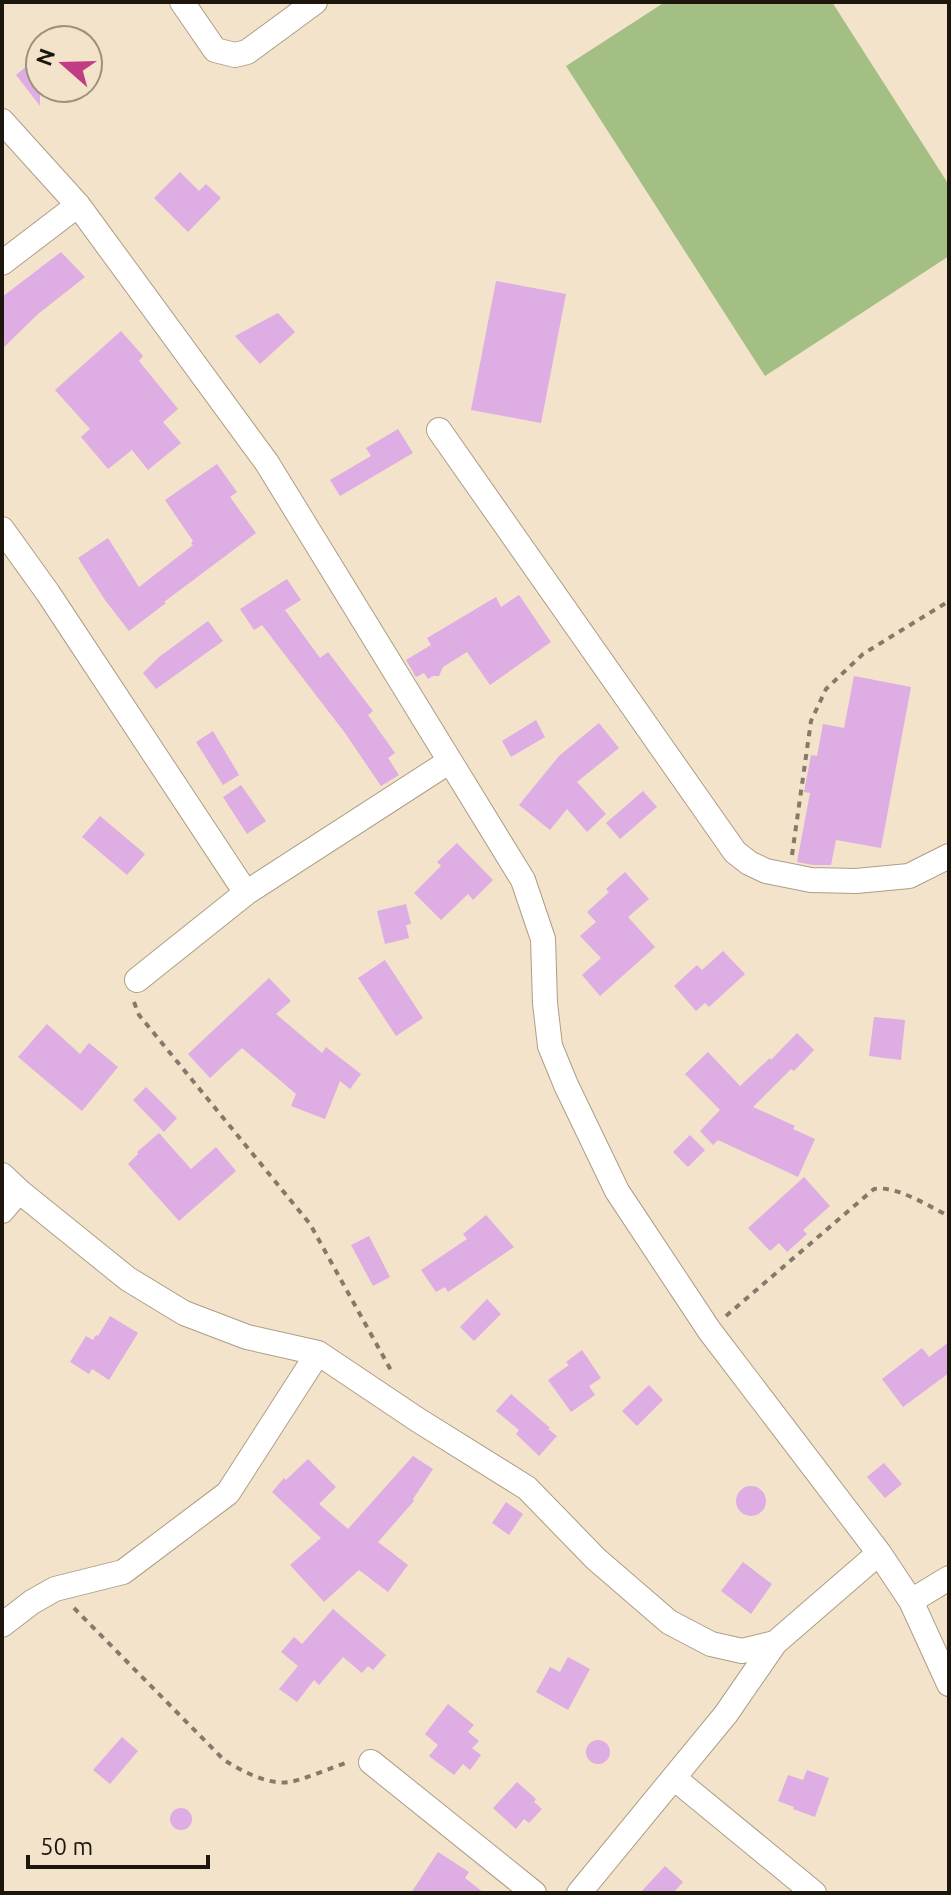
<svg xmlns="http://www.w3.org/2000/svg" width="951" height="1895" font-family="Ubuntu,sans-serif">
<rect width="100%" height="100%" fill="#f2e3ca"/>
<path fill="#a4bf84" d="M 665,2 L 832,2 L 949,185 L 949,256 L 765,376 L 566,66 Z"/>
<path fill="#ddade3" d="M 40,55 L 40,106 L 16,75 Z
M 180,172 L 199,191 L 206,184 L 221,198 L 188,232 L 154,198 Z
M 61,252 L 85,277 L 38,314 L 2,349 L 2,297 Z
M 496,281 L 566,294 L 541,423 L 471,410 Z
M 278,313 L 295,332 L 260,364 L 235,336 Z
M 121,331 L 143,356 L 139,361 L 178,409 L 163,422 L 181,443 L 148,470 L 132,450 L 108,469 L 81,437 L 90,429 L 55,390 Z
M 398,429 L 413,453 L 340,496 L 330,480 L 371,456 L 366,448 Z
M 217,464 L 237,492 L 230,497 L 256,533 L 164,602 L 166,603 L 129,631 L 105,600 L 78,558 L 108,538 L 139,587 L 193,545 L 191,543 L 193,541 L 165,500 Z
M 287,579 L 301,600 L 285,610 L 320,658 L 328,652 L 373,711 L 368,715 L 395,753 L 388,758 L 399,775 L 381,786 L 345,733 L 262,625 L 254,630 L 240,609 Z
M 519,595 L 551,642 L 490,685 L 467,652 L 443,667 L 439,676 L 433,676 L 428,679 L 424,673 L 416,677 L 406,660 L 431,645 L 427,638 L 496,597 L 501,607 Z
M 208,621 L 223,641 L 156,689 L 143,673 L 159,657 Z
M 854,676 L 911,687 L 881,848 L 836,840 L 831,865 L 813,865 L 797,862 L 810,793 L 804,792 L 811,755 L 817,756 L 823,724 L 844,728 Z
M 536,720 L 545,737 L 511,757 L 502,741 Z
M 599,723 L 619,748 L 577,782 L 606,814 L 587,832 L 567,809 L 550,830 L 519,805 L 559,756 Z
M 213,731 L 239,775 L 223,785 L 196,742 Z
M 241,785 L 266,821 L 247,834 L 223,797 Z
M 643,791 L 657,807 L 620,839 L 606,823 Z
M 100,816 L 145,854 L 127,875 L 82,837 Z
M 457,843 L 493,880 L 473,900 L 468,894 L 441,920 L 414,893 L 441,866 L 437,862 Z
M 625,872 L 649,899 L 628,917 L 655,947 L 600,996 L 582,975 L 601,958 L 580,936 L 596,922 L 587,912 L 609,892 L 606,889 Z
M 406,904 L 411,924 L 406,925 L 409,938 L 385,944 L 377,911 Z
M 723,951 L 745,974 L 709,1007 L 705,1003 L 696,1011 L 674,986 L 697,965 L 702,970 Z
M 385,960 L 423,1018 L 396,1036 L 358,978 Z
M 269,978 L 291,1001 L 276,1014 L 322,1053 L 326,1047 L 361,1074 L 350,1089 L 340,1081 L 325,1119 L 291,1106 L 296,1094 L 242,1048 L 210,1078 L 188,1054 Z
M 874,1017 L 905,1020 L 901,1060 L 869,1056 Z
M 47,1024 L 80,1054 L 89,1043 L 118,1067 L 82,1111 L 18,1057 Z
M 797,1033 L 814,1050 L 794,1071 L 791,1069 L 753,1107 L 795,1126 L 793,1129 L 815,1139 L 798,1177 L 718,1140 L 713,1145 L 700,1131 L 720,1110 L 685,1074 L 708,1052 L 740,1086 L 770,1058 L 771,1060 Z
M 146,1087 L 177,1118 L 164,1132 L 133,1100 Z
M 159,1133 L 191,1169 L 216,1147 L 236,1171 L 179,1221 L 128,1164 L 138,1154 L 137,1152 Z
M 690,1135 L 705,1150 L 688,1167 L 673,1152 Z
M 804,1177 L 830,1206 L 803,1230 L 807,1234 L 787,1252 L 779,1243 L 770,1251 L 748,1228 Z
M 486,1215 L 514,1247 L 448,1292 L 445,1287 L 436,1292 L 421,1270 L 467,1239 L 463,1234 Z
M 369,1236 L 390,1277 L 373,1286 L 351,1245 Z
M 487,1299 L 501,1314 L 474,1341 L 460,1327 Z
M 110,1316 L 138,1333 L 109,1380 L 92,1369 L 89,1374 L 70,1362 L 86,1336 L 93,1340 L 96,1335 L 98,1336 Z
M 949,1342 L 949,1373 L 903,1407 L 882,1379 L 922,1348 L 929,1357 Z
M 582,1350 L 601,1378 L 589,1386 L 595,1395 L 571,1412 L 548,1380 L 569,1365 L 566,1362 Z
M 649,1385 L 663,1400 L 637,1426 L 622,1411 Z
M 511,1394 L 550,1428 L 548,1429 L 557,1436 L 539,1456 L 516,1434 L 519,1430 L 496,1411 Z
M 413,1456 L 433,1469 L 413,1499 L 414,1501 L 378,1542 L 408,1565 L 388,1592 L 359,1570 L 324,1602 L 290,1565 L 321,1538 L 272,1492 L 284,1478 L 286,1480 L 308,1459 L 336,1487 L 319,1504 L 348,1529 Z
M 884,1463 L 902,1484 L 885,1498 L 867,1477 Z
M736 1501a15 15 0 1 1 30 0a15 15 0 1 1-30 0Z
M 506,1502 L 523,1514 L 509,1535 L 492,1523 Z
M 743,1562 L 772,1584 L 751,1614 L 721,1591 Z
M 333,1609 L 386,1655 L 373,1670 L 368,1666 L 362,1673 L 343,1657 L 319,1685 L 314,1680 L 297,1702 L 279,1689 L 298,1666 L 281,1652 L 294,1637 L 302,1644 Z
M 568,1657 L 590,1669 L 568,1710 L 536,1692 L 550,1667 L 560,1672 Z
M 448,1704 L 474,1725 L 468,1732 L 479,1741 L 472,1748 L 481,1755 L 470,1770 L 463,1764 L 454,1775 L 429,1756 L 438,1745 L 425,1734 Z
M 122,1737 L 138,1751 L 110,1784 L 93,1770 Z
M586 1752a12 12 0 1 1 24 0a12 12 0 1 1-24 0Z
M 807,1770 L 829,1778 L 815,1817 L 793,1809 L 794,1807 L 778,1801 L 788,1775 L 803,1780 Z
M 517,1782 L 536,1799 L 534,1802 L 542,1809 L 529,1823 L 524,1819 L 516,1829 L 493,1808 Z
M170 1819a11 11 0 1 1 22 0a11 11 0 1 1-22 0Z
M 438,1852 L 469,1872 L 465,1878 L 484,1893 L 411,1893 Z
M 665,1866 L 683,1882 L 673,1893 L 640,1893 Z"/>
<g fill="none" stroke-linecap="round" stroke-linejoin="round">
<g stroke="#ad9e86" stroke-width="26">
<path id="minor" d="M 182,2 L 215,50 L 235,55 L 247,52 L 315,2
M 2,121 L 78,205 L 267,463 L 523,880 L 543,939 L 545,1003 L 550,1046 L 566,1085 L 617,1191 L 709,1330 L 879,1553 L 911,1601 L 949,1684
M 2,263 L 78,205
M 439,430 L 735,852 L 749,863 L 766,871 L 811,880 L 856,881 L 909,876 L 949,856
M 2,529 L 48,593 L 246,893
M 137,980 L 246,893 L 450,761
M 2,1175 L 19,1191 L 128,1279 L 184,1313 L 247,1337 L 318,1353 L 418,1420 L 527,1488 L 596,1559 L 669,1622 L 711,1644 L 742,1651 L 775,1643
M 2,1211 L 19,1191
M 911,1601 L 949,1578
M 2,1625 L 32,1602 L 55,1589 L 123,1572 L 228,1493 L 318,1353
M 371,1762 L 534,1893
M 674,1778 L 814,1893
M 579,1893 L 726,1714 L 775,1643 L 879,1553"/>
</g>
<path stroke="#857a69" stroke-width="4" stroke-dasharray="6 6" stroke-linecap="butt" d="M 792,855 L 811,721 L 826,689 L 863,654 L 949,601
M 134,1002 L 139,1015 L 310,1224 L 393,1374
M 726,1316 L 874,1189 C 896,1185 928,1206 949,1216
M 74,1608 L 224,1760 C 242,1771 267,1785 289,1782 C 304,1780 332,1767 349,1762"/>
<use href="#minor" stroke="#fff" stroke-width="24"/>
</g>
<rect width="951" height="1895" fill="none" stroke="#1c160d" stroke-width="8"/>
<g transform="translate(64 64) rotate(290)"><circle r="38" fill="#f2e3ca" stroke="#9c917e" stroke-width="2"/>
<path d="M0-6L14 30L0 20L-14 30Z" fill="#c03d83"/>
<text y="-12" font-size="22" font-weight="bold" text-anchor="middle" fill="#1c160d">N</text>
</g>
<path d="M28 1855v12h180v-12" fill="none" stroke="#1c160d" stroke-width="4"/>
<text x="40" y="1855" font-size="24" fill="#1c160d" stroke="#f2e3ca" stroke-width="6" paint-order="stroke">50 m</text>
</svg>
